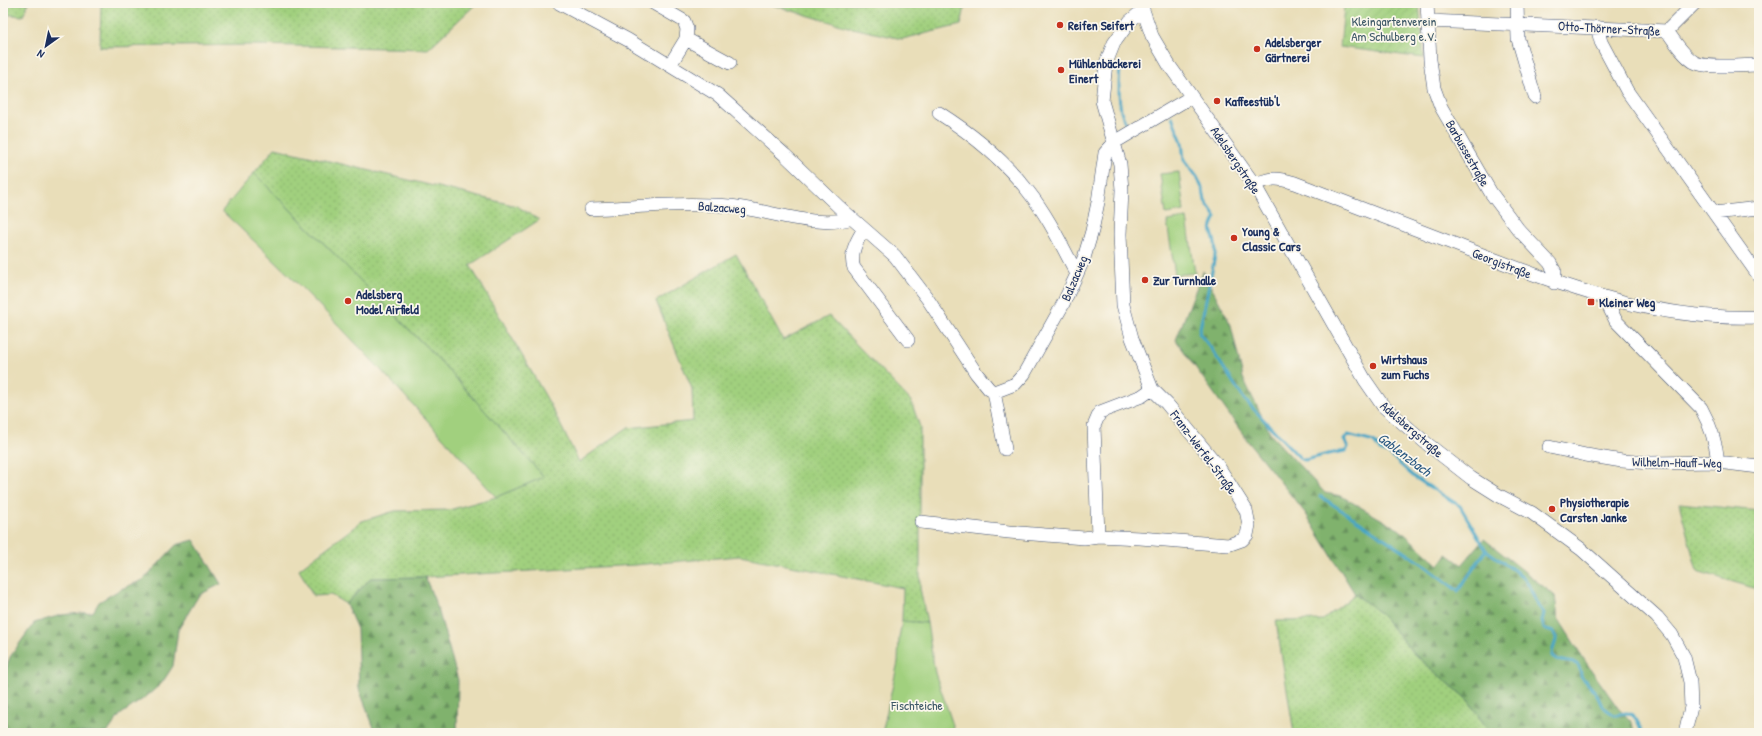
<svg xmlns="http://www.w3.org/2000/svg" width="1762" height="736" font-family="'Patrick Hand',sans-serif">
<defs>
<pattern id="grass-dots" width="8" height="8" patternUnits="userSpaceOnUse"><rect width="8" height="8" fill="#a1d07e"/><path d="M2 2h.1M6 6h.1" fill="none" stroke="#8ab36f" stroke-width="1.8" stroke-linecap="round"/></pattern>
<pattern id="forest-firs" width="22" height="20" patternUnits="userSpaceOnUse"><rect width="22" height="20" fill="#80b26d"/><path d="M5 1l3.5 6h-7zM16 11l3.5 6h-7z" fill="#68915d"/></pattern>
<pattern id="garden-furrows" width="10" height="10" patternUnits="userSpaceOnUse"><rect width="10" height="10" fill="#a1d07e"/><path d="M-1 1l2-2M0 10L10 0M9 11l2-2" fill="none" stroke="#8ab36f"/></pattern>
</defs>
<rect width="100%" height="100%" fill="#fbf7ec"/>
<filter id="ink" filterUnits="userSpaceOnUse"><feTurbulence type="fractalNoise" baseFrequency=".025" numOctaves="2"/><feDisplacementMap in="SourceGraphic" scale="8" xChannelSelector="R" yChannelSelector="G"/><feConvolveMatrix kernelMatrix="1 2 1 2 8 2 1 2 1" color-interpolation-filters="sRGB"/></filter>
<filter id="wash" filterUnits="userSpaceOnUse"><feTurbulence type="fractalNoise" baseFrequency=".012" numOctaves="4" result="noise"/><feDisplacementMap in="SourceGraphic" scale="16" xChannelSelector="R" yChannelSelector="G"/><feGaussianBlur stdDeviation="0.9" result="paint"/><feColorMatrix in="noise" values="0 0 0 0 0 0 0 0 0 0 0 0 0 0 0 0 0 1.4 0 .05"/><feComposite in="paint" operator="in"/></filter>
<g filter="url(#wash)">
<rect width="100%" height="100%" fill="#e9deb9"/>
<path fill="url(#grass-dots)" stroke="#5e806e" d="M 3,3 L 28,3 L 23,16 L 3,14 Z
M 101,3 L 477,3 L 428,49 L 253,45 L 100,47 Z
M 765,3 L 966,3 L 961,25 L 902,39 L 848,27 Z
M 275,148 L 517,206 L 539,220 L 470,265 L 550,404 L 579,462 L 627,428 L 693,421 L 692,389 L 656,301 L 736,254 L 783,340 L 829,316 L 911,401 L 920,427 L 920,588 L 927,623 L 902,621 L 903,588 L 740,556 L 635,565 L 425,577 L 371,578 L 346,604 L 331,595 L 313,596 L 299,569 L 362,521 L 395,511 L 449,510 L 496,497 L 544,477 L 442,363 L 254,173 Z
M 1679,503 L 1759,511 L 1759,593 L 1757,589 L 1697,571 Z
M 1355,594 L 1381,614 L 1414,654 L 1468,700 L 1490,733 L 1294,733 L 1276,621 L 1323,620 Z"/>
<path fill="url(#forest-firs)" stroke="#4e7066" d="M 1203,271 L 1231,325 L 1243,378 L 1271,435 L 1325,493 L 1341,496 L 1400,530 L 1439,565 L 1447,554 L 1462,565 L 1484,539 L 1555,596 L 1558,618 L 1587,664 L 1618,708 L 1632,722 L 1634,733 L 1490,733 L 1468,700 L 1414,654 L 1381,614 L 1355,594 L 1306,514 L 1250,444 L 1176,340 Z
M 194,540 L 221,584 L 199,595 L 178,630 L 173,666 L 162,683 L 147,696 L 120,715 L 107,733 L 3,733 L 3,678 L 10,657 L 34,623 L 61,615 L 93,612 L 99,602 L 121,589 L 143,580 L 176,545 Z
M 425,577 L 438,609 L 458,680 L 457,733 L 376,733 L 359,689 L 357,629 L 346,604 L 371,578 Z"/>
<path fill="#a1d07e" stroke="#5e806e" d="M 1179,172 L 1184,211 L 1166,214 L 1160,174 Z
M 254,173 L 442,363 L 544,477 L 496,497 C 409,399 320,301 222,211 Z
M 1187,218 L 1195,273 L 1175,275 L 1167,221 Z
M 902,621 L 927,623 L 935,673 L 953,725 L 952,733 L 882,733 L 898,662 L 899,638 Z"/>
<path fill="url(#garden-furrows)" stroke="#5e806e" d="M 1311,3 L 1419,3 L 1424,58 L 1340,47 L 1344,7 Z"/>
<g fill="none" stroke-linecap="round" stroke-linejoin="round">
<path stroke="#46a6c6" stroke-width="3" d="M 1120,66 C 1119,86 1116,113 1130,129
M 1172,117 L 1182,142 L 1184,160 L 1197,177 L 1203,190 L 1205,201 L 1216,217 C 1208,232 1212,229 1215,243 C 1216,247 1215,252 1215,256 L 1199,333 L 1210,347 L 1244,399 L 1301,459 L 1305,460 L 1328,454 L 1346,451 L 1348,447 L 1344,440 L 1348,435 L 1374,442 L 1380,450 L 1388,453 L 1414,477 L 1460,506 L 1486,550 L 1522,576 L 1527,582 L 1537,604 L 1544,613 L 1542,621 L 1544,629 L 1553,632 L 1556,637 C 1557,644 1551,648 1552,656 C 1566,668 1580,654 1581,676 L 1596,693 L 1602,706 L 1614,715 C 1618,715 1622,713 1627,713 C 1636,714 1640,726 1642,733
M 1320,496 L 1423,564 L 1458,591 L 1486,550"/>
</g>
</g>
<g filter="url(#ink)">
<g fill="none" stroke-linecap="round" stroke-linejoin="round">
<g stroke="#3a496c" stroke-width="14">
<path id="minor" d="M 559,3 L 628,40 L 718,95 L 785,155 L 839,207 L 895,256 L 927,298 L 976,373 L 989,389 L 994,392 L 1015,384 L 1024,374 L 1062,306 L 1077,274 L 1084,258 L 1092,231 L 1098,202 L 1105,153 L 1115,142 L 1191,97
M 653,3 L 684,21 L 687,29 L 686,39
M 1143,3 L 1143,10 L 1152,36 L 1169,65 L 1254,184 L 1365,380 L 1383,406 L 1426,443 L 1471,478 L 1498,495 L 1532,513 L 1581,549 L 1657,617 L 1672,635 L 1684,657 L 1690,682 L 1691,707 L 1685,733
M 1427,3 L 1430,60 L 1434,88 L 1441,107 L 1491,193 L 1518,229 L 1550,263 L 1555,272 L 1554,283
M 1517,3 L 1518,39 L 1535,97
M 1428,21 L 1667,31 C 1675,42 1683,55 1694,62 C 1706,69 1744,65 1759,65
M 1597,27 L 1601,42 L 1627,91 L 1759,276
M 1667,31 L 1695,3
M 670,65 L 686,39 L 730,63
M 939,113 C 972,134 1003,159 1028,191 C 1048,216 1062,246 1077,274
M 1254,184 C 1272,178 1276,177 1295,183 C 1353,205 1411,228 1470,250 C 1565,287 1654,321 1759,317
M 591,209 C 637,207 683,202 729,206 C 765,209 818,230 852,218
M 1714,213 L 1759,208
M 864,229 C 857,240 849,254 854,268 L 908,340
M 1612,301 L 1610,309 L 1616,321 L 1701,408 C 1711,426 1716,442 1718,462
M 994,392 L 1005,449
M 1549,447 L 1586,455 L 1622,461 L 1651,463 L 1718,462 L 1759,467
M 921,522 L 1009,532 L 1084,538 L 1098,536 L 1140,538 L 1228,545 L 1242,540 L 1247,535 L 1249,525 L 1246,510 L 1218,466 L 1167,404 L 1152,389
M 1098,536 L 1094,426 L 1100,412 L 1142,396 L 1152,389 L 1132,338 L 1123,305 L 1120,234 L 1122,190 L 1120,164 L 1102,101 L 1106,63 L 1114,43 L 1130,21 L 1143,10"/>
</g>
<use href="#minor" stroke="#fff" stroke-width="13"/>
</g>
</g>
<g fill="#c8321e" stroke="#fbf7ec" stroke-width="1.5">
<circle cx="1060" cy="25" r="4"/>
<circle cx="1257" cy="49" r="4"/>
<circle cx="1061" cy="70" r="4"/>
<circle cx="1217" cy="101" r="4"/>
<circle cx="1234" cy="238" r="4"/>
<circle cx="1145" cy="280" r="4"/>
<circle cx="348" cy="301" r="4"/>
<rect x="1587" y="298" width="8" height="8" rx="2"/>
<circle cx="1373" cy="366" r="4"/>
<circle cx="1552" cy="509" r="4"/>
</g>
<g text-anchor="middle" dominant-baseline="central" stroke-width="3.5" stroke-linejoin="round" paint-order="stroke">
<g font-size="13" fill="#3c5766" stroke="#fbf7ec">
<text x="1394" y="21">Kleingartenverein<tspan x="1394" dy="15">Am Schulberg e.V.</tspan></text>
<text x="917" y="705">Fischteiche</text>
</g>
<g font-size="13" font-weight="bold" fill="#1b2f5e" stroke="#fbf7ec" text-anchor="start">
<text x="1068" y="25">Reifen Seifert</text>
<text x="1265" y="42">Adelsberger<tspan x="1265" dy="15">Gärtnerei</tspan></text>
<text x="1069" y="63">Mühlenbäckerei<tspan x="1069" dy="15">Einert</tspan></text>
<text x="1225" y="101">Kaffeestüb'l</text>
<text x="1242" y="231">Young &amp;<tspan x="1242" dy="15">Classic Cars</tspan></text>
<text x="1153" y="280">Zur Turnhalle</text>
<text x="356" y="294">Adelsberg<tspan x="356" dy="15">Model Airfield</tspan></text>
<text x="1599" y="302">Kleiner Weg</text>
<text x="1381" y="359">Wirtshaus<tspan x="1381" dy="15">zum Fuchs</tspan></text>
<text x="1560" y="502">Physiotherapie<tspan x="1560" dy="15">Carsten Janke</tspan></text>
</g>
<g font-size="13" fill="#1b2f5e" stroke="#fbf7ec">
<text transform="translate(1609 28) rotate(3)">Otto-Thörner-Straße</text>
<text transform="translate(1468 153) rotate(60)">Barbussestraße</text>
<text transform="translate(1236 160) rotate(56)">Adelsbergstraße</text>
<text transform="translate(722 207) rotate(4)">Balzacweg</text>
<text transform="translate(1502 263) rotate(21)">Georgistraße</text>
<text transform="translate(1074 278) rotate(-67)">Balzacweg</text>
<text transform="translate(1412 429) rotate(41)">Adelsbergstraße</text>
<text transform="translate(1204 452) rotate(53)">Franz-Werfel-Straße</text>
<text transform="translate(1677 462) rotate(1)">Wilhelm-Hauff-Weg</text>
</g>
<g font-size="14" font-style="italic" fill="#2a5982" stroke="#fbf7ec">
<text transform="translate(1405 454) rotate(37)">Gablenzbach</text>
</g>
</g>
<rect width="1762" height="736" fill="none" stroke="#fbf7ec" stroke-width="16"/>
<g transform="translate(46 46) rotate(213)" stroke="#fbf7ec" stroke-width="3" paint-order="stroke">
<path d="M0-3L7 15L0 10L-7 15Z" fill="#1b2f5e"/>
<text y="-6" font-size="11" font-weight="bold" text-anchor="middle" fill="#1b2f5e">N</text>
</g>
</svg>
